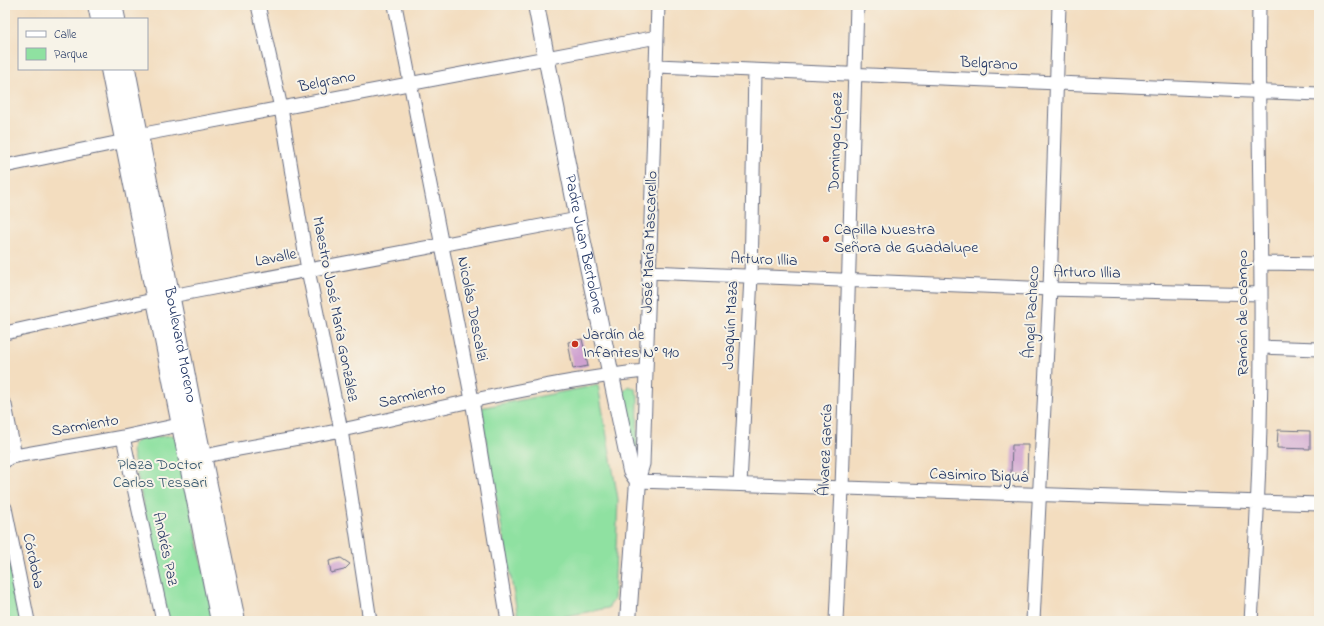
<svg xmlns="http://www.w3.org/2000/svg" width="1324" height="626" font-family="'Indie Flower',sans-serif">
<rect width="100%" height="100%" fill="#f7f3e8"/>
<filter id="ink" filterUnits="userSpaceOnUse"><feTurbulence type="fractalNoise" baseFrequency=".025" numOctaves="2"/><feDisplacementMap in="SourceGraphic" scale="8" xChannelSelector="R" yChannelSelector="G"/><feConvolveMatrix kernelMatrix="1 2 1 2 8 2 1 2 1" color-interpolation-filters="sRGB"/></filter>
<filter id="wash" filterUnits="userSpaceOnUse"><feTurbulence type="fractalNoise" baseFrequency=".012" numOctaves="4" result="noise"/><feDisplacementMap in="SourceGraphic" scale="16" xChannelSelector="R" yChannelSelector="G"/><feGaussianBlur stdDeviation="0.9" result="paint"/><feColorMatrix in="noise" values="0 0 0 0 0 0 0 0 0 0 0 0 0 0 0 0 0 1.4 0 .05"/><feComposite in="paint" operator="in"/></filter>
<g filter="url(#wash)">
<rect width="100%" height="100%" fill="#f3ddbf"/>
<path fill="#8fe1a1" stroke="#558880" d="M 598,385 L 618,499 L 614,600 L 608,608 L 540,621 L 521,621 L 518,617 L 480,408 Z
M 629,386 L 635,389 L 638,396 L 637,451 L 636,453 L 633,451 L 622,398 L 624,391 Z
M 173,435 L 177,440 L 214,621 L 168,621 L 132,451 L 133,444 L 140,439 Z
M 5,541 L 21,621 L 5,621 Z"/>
<g id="blocks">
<path fill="#cfa2d0" d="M 582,339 L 588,366 L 573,369 L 568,342 Z
M 1278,430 L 1310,431 L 1310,449 L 1277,448 Z
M 1012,445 L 1028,445 L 1027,474 L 1011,474 Z
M 341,558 L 350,564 L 344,570 L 331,573 L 329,561 Z"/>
</g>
</g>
<g filter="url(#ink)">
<use href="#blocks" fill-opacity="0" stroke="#676c80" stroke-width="1"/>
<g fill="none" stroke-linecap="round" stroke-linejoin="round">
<g stroke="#676c80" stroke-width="15">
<path id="minor" d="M 258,5 L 281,108 L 308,270 L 341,430 L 370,621
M 395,5 L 472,400 L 508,621
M 658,5 L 643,464 L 638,481 L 1319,504
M 657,66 L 1319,94
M 5,166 L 125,141 L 139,135 L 657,37
M 1260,263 L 1319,264
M 649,272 L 1050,289 L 1261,294
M 5,333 L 171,296 L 578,219
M 1261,347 L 1319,349
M 5,405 L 15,456
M 123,437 L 163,621
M 193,459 C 242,447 293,440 342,430 C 442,408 542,382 645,371
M 5,461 L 8,458 L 15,456 L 123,437 L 188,423
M 740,484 L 751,277 L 755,71
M 5,508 L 28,621
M 836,621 L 842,489 L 857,5
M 1033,621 L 1050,289 L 1059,5
M 1251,621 C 1257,529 1261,438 1261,346 C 1262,232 1257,119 1259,5"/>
</g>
<g stroke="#676c80" stroke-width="18">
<g id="tertiary">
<path id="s1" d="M 536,5 L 578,219 L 631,471 L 638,481 L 628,621"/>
</g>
</g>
<g stroke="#676c80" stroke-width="20">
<g id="secondary">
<path d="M 97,5 L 100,19"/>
<path d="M 113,5 L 116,19"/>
<path d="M 110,69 L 220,621"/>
<path id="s2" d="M 126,69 L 195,422 L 236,621"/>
</g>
</g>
<use href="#minor" stroke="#fff" stroke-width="13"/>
<use href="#tertiary" stroke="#fff" stroke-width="16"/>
<use href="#secondary" stroke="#fff" stroke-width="18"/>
</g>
</g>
<g fill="#c8321e" stroke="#f7f3e8" stroke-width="1.5">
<circle cx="826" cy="239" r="4"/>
<circle cx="575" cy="344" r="4"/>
</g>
<g text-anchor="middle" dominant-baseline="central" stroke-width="4" stroke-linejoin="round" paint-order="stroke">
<g font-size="16" fill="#1b2f5e" stroke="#f7f3e8">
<text transform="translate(989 64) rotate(3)">Belgrano</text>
<text transform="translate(327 82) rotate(-11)">Belgrano</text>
<text transform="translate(836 142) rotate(-88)">Domingo López</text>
<text transform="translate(650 242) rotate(-88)">José María Mascarello</text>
<text stroke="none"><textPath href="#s1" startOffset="244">Padre Juan Bertolone</textPath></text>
<text transform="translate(276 258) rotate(-11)">Lavalle</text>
<text transform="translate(764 260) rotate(2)">Arturo Illia</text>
<text transform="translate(1087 273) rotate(1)">Arturo Illia</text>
<text transform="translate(335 309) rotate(79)">Maestro José María González</text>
<text transform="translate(472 309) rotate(79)">Nicolás Descalzi</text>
<text transform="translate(1032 312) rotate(-87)">Ángel Pacheco</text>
<text transform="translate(1243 313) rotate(-90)">Ramón de Ocampo</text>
<text transform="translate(731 325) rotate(-87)">Joaquín Maza</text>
<text stroke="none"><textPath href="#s2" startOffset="281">Boulevard Moreno</textPath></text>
<text transform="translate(412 396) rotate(-13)">Sarmiento</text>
<text transform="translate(85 426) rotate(-10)">Sarmiento</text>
<text transform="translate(826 450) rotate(-88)">Álvarez García</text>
<text transform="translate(979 476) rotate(2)">Casimiro Biguá</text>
<text transform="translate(165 549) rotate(78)">Andrés Paz</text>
<text transform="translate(33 561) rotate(78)">Córdoba</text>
</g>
<g font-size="16" fill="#1b2f5e" stroke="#f7f3e8" text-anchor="start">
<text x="834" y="230">Capilla Nuestra<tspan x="834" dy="18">Señora de Guadalupe</tspan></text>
<text x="583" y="335">Jardín de<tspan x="583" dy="18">Infantes N° 910</tspan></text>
</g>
<g font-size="16" fill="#32536b" stroke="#f7f3e8">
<text x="160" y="465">Plaza Doctor<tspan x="160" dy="18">Carlos Tessari</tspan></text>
</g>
</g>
<rect width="1324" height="626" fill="none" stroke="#f7f3e8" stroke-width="20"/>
<rect x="18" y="18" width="130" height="52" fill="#f7f3e8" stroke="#9fa5b1"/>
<rect x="26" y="31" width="20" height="6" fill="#ffffff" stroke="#9fa5b1"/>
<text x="54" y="38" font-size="12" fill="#1b2f5e">Calle</text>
<rect x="26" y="48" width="20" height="12" fill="#8fe1a1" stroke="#9fa5b1"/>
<text x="54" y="58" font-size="12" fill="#1b2f5e">Parque</text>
</svg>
